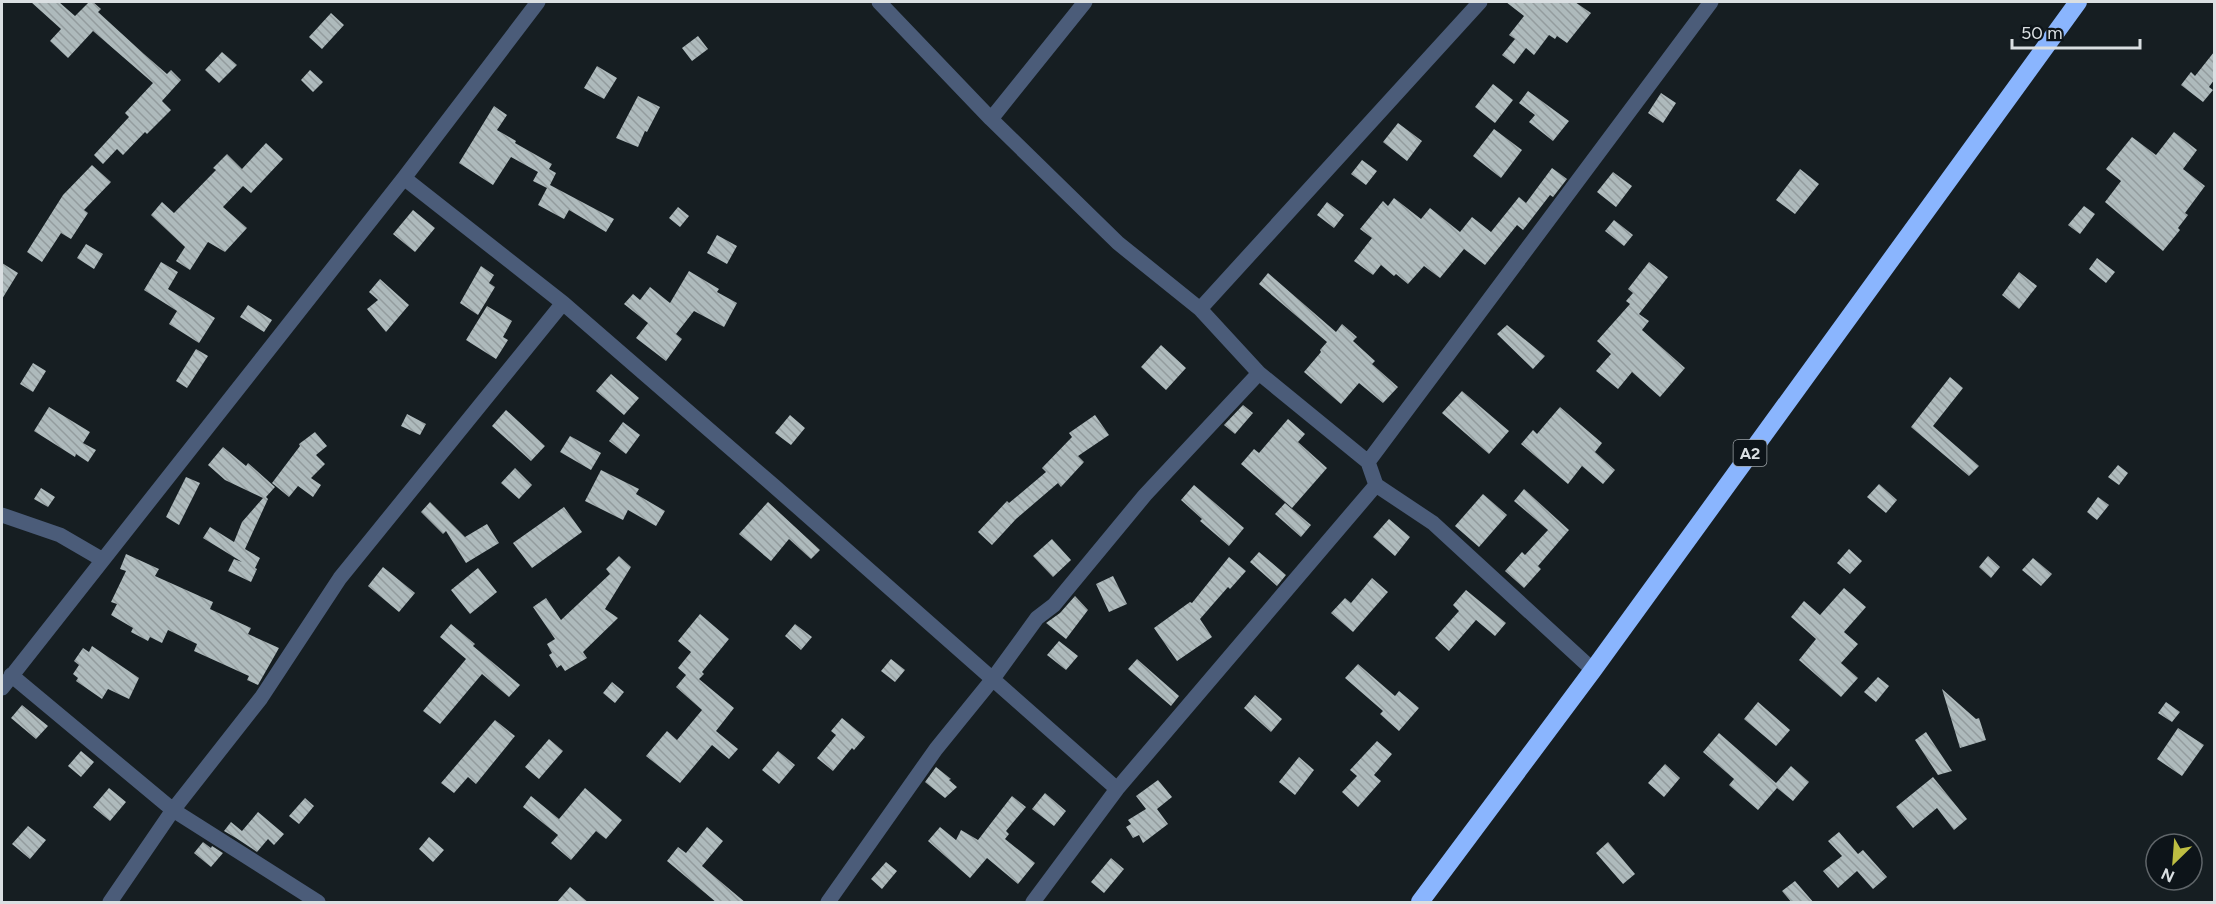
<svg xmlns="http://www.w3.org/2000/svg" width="2216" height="904" font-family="Figtree,sans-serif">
<defs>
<pattern id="building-back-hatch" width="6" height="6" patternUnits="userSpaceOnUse" patternTransform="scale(1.5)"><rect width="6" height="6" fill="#aebabc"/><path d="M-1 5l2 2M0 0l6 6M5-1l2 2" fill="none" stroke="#939c9e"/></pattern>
</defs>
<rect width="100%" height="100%" fill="#161e22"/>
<path fill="url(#building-back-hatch)" d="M 31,2 L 59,2 L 75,16 L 89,2 L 93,2 L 101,9 L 98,12 L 144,54 L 167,74 L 171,70 L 181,80 L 162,101 L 171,110 L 147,134 L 145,132 L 123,155 L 117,149 L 103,164 L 94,155 L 129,117 L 125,113 L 153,83 L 93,31 L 68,58 L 50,41 L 61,29 Z
M 1506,2 L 1575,2 L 1591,13 L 1567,43 L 1557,36 L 1555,39 L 1549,35 L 1534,55 L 1526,48 L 1514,64 L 1502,55 L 1515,39 L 1509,35 L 1524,16 Z
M 331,13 L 344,25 L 322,49 L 309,37 Z
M 698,36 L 708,49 L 692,61 L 682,48 Z
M 222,52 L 237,65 L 219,83 L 205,70 Z
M 2214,52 L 2214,80 L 2209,87 L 2213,90 L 2203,102 L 2181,85 L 2191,72 L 2195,76 Z
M 597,66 L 617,78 L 604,99 L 584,88 Z
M 310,70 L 323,82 L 313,92 L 301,80 Z
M 1493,84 L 1513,100 L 1495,123 L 1475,107 Z
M 1528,91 L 1569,121 L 1553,141 L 1529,122 L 1535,115 L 1519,103 Z
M 1661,93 L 1676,103 L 1663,123 L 1648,113 Z
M 638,96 L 660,107 L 647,132 L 645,131 L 638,147 L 616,138 Z
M 494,106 L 507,115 L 497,130 L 516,141 L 515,143 L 552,164 L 549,169 L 556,173 L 550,185 L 614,219 L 606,232 L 569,210 L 564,219 L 538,205 L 547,188 L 533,181 L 538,172 L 511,157 L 493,185 L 459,163 Z
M 1398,123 L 1422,141 L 1407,161 L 1383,142 Z
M 1494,129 L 1522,150 L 1501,178 L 1473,156 Z
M 2174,132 L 2197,150 L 2183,169 L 2205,186 L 2185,213 L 2188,215 L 2178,228 L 2180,230 L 2163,251 L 2105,202 L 2121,181 L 2106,169 L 2132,137 L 2156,155 Z
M 266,143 L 283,159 L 251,193 L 243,186 L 223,207 L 247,228 L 225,252 L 208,242 L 190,270 L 176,261 L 185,247 L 151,215 L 162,202 L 174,213 L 216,170 L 213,168 L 227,154 L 242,169 Z
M 1362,160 L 1377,171 L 1366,185 L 1351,174 Z
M 92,165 L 111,182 L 84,210 L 88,213 L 71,239 L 61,233 L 42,262 L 27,252 L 63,195 Z
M 1552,168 L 1567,179 L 1553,197 L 1550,195 L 1523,230 L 1517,225 L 1485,265 L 1464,249 L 1440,278 L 1424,266 L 1408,284 L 1396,274 L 1394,276 L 1381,265 L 1373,275 L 1354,261 L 1372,238 L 1360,229 L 1383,201 L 1388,206 L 1394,198 L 1421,219 L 1430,208 L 1460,232 L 1472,217 L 1491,232 L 1519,197 L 1526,203 Z
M 1800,169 L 1819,184 L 1795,214 L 1776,200 Z
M 1613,172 L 1632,186 L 1616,207 L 1597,192 Z
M 1327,202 L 1344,215 L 1334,228 L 1317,215 Z
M 2084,206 L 2095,214 L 2080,234 L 2068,225 Z
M 678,207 L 689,216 L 680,227 L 669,218 Z
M 413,210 L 435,228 L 415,252 L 393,234 Z
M 1614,220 L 1633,235 L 1624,246 L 1605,231 Z
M 717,235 L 737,246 L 727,264 L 707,253 Z
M 86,244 L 103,254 L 94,269 L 77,258 Z
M 2097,258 L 2115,272 L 2106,283 L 2089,269 Z
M 161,262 L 178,272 L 168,289 L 215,318 L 199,343 L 169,324 L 177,311 L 144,290 Z
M 1649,262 L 1668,277 L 1639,314 L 1649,321 L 1642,330 L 1685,368 L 1660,397 L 1632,372 L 1618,389 L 1596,371 L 1611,354 L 1597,341 L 1630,304 L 1626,301 L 1633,293 L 1628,289 Z
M 2,263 L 18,273 L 2,299 Z
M 481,266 L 494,275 L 489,283 L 495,287 L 478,315 L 460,303 Z
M 689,271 L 719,289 L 717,292 L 737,303 L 724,327 L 694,311 L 676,334 L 682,339 L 666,361 L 636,338 L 648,323 L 624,304 L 633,294 L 640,300 L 650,287 L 670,303 Z
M 2019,272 L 2037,286 L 2019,309 L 2002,295 Z
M 1268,273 L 1336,332 L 1342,324 L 1357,337 L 1353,341 L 1375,361 L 1372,364 L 1398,387 L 1383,403 L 1359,383 L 1341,404 L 1304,372 L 1321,352 L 1320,350 L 1327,342 L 1259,284 Z
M 380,279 L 409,305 L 386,332 L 367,309 L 378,300 L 369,292 Z
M 248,305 L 272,320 L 264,332 L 240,317 Z
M 487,306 L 512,321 L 503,337 L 508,340 L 496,359 L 466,340 Z
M 1507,325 L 1545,356 L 1533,369 L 1497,334 Z
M 1161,345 L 1186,368 L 1166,390 L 1141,367 Z
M 196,349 L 208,356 L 187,388 L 176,381 Z
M 33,363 L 46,371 L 33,392 L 20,384 Z
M 611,374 L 639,398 L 624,415 L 596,391 Z
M 1950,377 L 1963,388 L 1933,426 L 1979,466 L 1969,476 L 1911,427 Z
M 1462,391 L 1509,431 L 1489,454 L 1442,413 Z
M 1243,405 L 1253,413 L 1235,434 L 1224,425 Z
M 49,407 L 90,432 L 83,443 L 96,450 L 88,462 L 76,454 L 75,457 L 34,431 Z
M 1560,407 L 1602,443 L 1595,452 L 1615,470 L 1603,484 L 1582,466 L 1568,484 L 1521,444 L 1533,430 L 1537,434 Z
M 506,410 L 545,446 L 531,461 L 492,426 Z
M 407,414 L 426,424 L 420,435 L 401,426 Z
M 790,415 L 805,428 L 791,445 L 775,433 Z
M 1095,415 L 1109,435 L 1078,456 L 1084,462 L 1061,487 L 1058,483 L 1016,519 L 992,545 L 978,532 L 1007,501 L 1009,503 L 1046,472 L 1042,468 L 1072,437 L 1069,433 Z
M 1288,419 L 1305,434 L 1298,442 L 1327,468 L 1292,508 L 1241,464 L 1254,449 L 1259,453 Z
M 623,422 L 640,435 L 626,454 L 609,441 Z
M 315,432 L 327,446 L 316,455 L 325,464 L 311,478 L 321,485 L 313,497 L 298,486 L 289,497 L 272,483 L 300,446 L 299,444 Z
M 570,436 L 601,453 L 591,470 L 560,452 Z
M 223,447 L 246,466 L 248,463 L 275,487 L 266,497 L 268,499 L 245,549 L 260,558 L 255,568 L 257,569 L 251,582 L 228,571 L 234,559 L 242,562 L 203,538 L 210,527 L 234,542 L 242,522 L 263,498 L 225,480 L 208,465 Z
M 2118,465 L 2128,473 L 2119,485 L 2108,477 Z
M 515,468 L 532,485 L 519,499 L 501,483 Z
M 601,470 L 639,489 L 636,494 L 665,511 L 656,526 L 628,510 L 623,520 L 585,501 Z
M 186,477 L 200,483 L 179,525 L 166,517 Z
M 1879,484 L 1897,500 L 1886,513 L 1867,497 Z
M 1194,485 L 1244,528 L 1229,546 L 1200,521 L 1202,519 L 1181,500 Z
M 41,488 L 55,497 L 48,507 L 34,499 Z
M 1524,489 L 1569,530 L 1538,566 L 1541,569 L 1524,588 L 1505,571 L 1522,552 L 1525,555 L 1548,530 L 1514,501 Z
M 1483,494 L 1507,515 L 1479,547 L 1455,526 Z
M 2098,497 L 2109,505 L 2097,520 L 2087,512 Z
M 430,502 L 465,537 L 487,524 L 499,543 L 466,563 L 446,531 L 443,534 L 421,512 Z
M 768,502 L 820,550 L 811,559 L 789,539 L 771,561 L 739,534 Z
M 1285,503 L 1311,525 L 1301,537 L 1275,514 Z
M 564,507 L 582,532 L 532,568 L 513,543 Z
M 1389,519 L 1410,537 L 1395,556 L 1373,537 Z
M 1052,539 L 1071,560 L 1053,577 L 1033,556 Z
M 1849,549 L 1862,561 L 1850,574 L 1837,563 Z
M 1259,552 L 1286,575 L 1277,586 L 1250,562 Z
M 126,554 L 159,569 L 155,576 L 213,602 L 210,609 L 251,628 L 248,634 L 279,648 L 258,685 L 247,680 L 249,676 L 194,651 L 197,644 L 168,630 L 162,643 L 150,637 L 148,641 L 131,632 L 133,628 L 111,615 L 117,604 L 111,602 L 126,571 L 120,569 Z
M 619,556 L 631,567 L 605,609 L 618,618 L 583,652 L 587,658 L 565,671 L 561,665 L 557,668 L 549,655 L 552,653 L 547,644 L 555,639 L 533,607 L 546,598 L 561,620 L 610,574 L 606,569 Z
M 1988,556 L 2000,567 L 1991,578 L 1979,567 Z
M 1229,557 L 1246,571 L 1230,589 L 1228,587 L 1200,619 L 1212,637 L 1177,661 L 1154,628 L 1190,602 L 1192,603 Z
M 2033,558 L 2052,574 L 2041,586 L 2022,570 Z
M 383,567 L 415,593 L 399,612 L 368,586 Z
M 478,568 L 497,592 L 470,614 L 451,590 Z
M 1113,576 L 1127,604 L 1109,612 L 1096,584 Z
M 1372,578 L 1388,592 L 1353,632 L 1331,613 L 1345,598 L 1351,603 Z
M 1844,588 L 1866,607 L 1844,632 L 1858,644 L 1841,663 L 1858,678 L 1841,697 L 1799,660 L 1816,639 L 1791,617 L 1804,601 L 1820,615 Z
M 1466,590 L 1506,623 L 1495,636 L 1476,620 L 1449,651 L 1435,638 L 1459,611 L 1453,605 Z
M 1075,596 L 1088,610 L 1066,639 L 1046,623 L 1060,613 Z
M 700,614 L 729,639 L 702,672 L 704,674 L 699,679 L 734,708 L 716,731 L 738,749 L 729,759 L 712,745 L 680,783 L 646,756 L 667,731 L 677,740 L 702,710 L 676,687 L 686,675 L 678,668 L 691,652 L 678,641 Z
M 451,624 L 475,644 L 473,646 L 520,685 L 509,697 L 482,674 L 440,724 L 423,711 L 466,659 L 440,637 Z
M 795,624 L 812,637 L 801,650 L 785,636 Z
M 1059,641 L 1078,656 L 1066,670 L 1047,655 Z
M 92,646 L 139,678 L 129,699 L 108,689 L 102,699 L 76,681 L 78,678 L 73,674 L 79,665 L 74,661 L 83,648 L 89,652 Z
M 891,659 L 905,670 L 895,682 L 881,671 Z
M 1137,659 L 1179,696 L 1171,706 L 1128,669 Z
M 1358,664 L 1395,696 L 1399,691 L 1419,708 L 1399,731 L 1380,714 L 1383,711 L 1345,678 Z
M 1878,677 L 1889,686 L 1876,702 L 1864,692 Z
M 612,682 L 624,692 L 615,703 L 603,693 Z
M 1942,689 L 1976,719 L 1979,718 L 1986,740 L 1960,748 Z
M 1255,695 L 1282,719 L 1271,732 L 1244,708 Z
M 1758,702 L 1790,730 L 1776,746 L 1744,719 Z
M 2166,702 L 2180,712 L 2172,722 L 2158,713 Z
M 22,705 L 48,726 L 36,739 L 11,718 Z
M 842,718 L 865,737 L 854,750 L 852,748 L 833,771 L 817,758 L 836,735 L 831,731 Z
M 495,720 L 515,736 L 476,784 L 468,777 L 454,793 L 441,783 Z
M 2178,728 L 2204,745 L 2182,776 L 2157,759 Z
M 1926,732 L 1952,771 L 1938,775 L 1915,740 Z
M 1719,733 L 1776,783 L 1791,766 L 1809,782 L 1793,801 L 1777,788 L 1758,810 L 1729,785 L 1734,779 L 1703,752 Z
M 549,739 L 563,751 L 539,779 L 525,767 Z
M 1377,741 L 1392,754 L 1374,775 L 1381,781 L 1358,807 L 1342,792 L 1357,776 L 1350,770 Z
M 81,751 L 94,762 L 81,777 L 68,766 Z
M 778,751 L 795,765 L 779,784 L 762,770 Z
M 1299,757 L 1314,770 L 1295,795 L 1279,782 Z
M 1665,764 L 1680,778 L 1664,797 L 1648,783 Z
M 936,767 L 951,779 L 949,780 L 957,787 L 945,798 L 925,782 Z
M 1933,777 L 1967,819 L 1954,830 L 1937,808 L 1913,828 L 1896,807 Z
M 1158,780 L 1172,797 L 1157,809 L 1168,824 L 1143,843 L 1139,835 L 1133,838 L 1126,827 L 1131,824 L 1128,820 L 1146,809 L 1136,796 Z
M 109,788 L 126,802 L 110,821 L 93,807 Z
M 585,788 L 622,820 L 606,839 L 596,831 L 571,860 L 551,843 L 558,835 L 523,807 L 531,796 L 559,819 Z
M 1045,793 L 1066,811 L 1054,826 L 1032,809 Z
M 1012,796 L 1026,807 L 1006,831 L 1009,834 L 1005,839 L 1035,863 L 1018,884 L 987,858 L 970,878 L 928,841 L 940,827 L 956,840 L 961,830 L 978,840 Z
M 305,798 L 314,806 L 299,824 L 289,816 Z
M 258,812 L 284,834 L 274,845 L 268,839 L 257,852 L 236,838 L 240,834 L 236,838 L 224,831 L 231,822 L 242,831 Z
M 28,826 L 46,840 L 30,859 L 12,844 Z
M 707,827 L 723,841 L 702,866 L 746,903 L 717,903 L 667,861 L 678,847 L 686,853 Z
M 1839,832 L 1858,854 L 1863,850 L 1887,877 L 1873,889 L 1857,871 L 1838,888 L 1823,871 L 1842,856 L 1828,841 Z
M 429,837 L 444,850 L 433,862 L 419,849 Z
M 203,842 L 211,848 L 212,846 L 223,853 L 211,867 L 194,853 Z
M 1608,842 L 1635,874 L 1623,884 L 1596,853 Z
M 1111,858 L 1124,869 L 1104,893 L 1091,882 Z
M 886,862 L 897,871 L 882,889 L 871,879 Z
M 1795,881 L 1814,903 L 1792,903 L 1782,891 Z
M 570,887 L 589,903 L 556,903 Z"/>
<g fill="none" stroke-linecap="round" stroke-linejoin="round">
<path stroke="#4b5c79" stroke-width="15" d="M 879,2 L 991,119 L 1118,243 L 1200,309 L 1259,373 L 1368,462 L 1376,485 L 1433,523 L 1593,670
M 991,119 L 1085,2
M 404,178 L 563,303 L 774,486 L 1117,789
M 1200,309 L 1480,2
M 1368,462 L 1711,2
M 2,515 L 60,535 L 103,560
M 11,675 L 173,810 L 318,902
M 2,688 L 404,178 L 538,2
M 110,902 L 173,810 L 261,698 L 340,578 L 563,303
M 828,902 L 936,749 L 992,680 L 1037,618 L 1054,605 L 1145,495 L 1259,373
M 1033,902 L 1117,789 L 1376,485"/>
<path stroke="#8ab5fe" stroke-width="18" d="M 1420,902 L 1593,670 L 2078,2"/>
</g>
<g text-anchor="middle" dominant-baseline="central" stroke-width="6" stroke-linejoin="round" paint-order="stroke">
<rect fill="#0d1419" stroke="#9ca2a6" stroke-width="1.5" x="1733.5" y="440" width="33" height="26" rx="4.5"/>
<g font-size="16" font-weight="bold" fill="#dadfe2">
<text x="1750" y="453">A2</text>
</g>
</g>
<rect width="2216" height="904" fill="none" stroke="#dadfe2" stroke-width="6"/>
<g transform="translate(2174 862) rotate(205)"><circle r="28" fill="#0d1419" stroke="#5f6569" stroke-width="1.5"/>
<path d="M0-4.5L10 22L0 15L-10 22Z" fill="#bebe42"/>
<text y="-9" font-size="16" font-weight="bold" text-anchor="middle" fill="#dadfe2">N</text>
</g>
<path d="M2012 39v9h128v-9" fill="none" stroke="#dadfe2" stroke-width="3"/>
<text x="2021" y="39" font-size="18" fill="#dadfe2" stroke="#0d1419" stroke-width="4.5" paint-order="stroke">50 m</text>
</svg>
